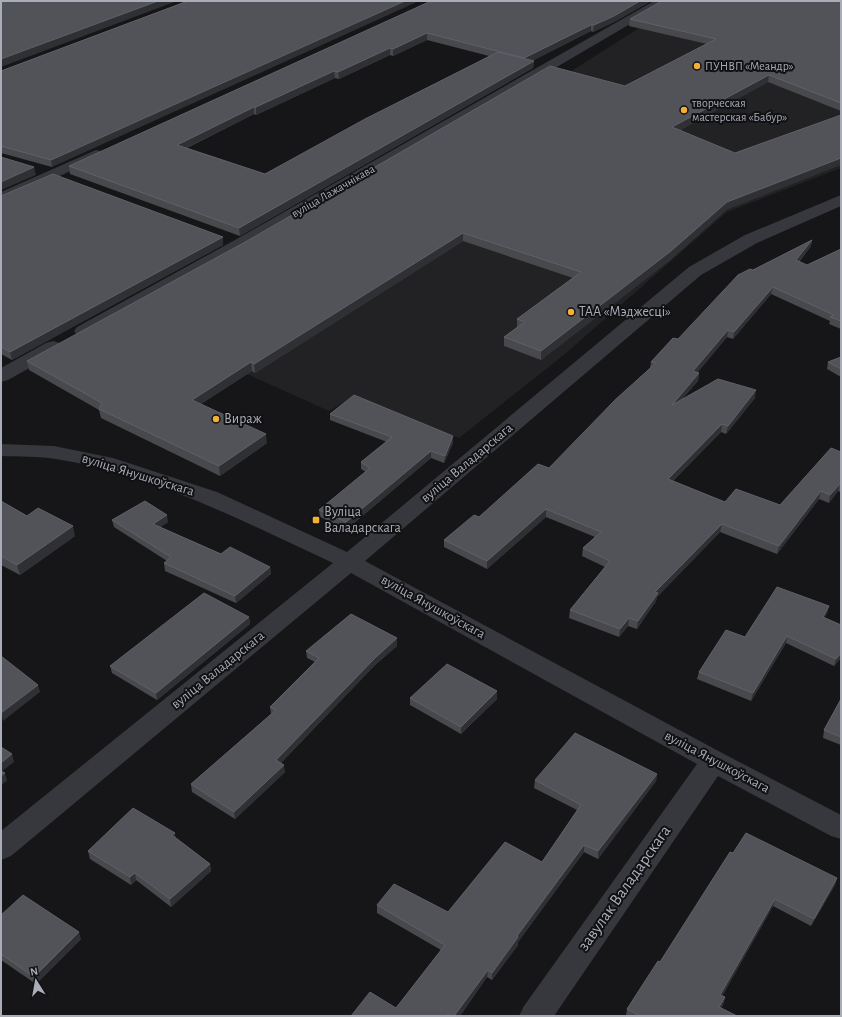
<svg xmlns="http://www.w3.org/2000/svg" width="842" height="1017" font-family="'Alegreya Sans',sans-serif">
<rect width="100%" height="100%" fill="#161618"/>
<path fill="#222225" d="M 682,1 L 841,1 L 841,168 L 727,212 L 565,354 L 459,438 L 353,397 L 329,411 L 205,355 L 527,99 Z"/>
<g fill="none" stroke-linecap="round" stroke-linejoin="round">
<path fill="#37383d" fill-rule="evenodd" d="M 654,1 L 668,1 L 666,3 L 247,248 L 89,335 L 83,337 L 77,335 L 74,331 L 77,327 L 235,240 Z
M 96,150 L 101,151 L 103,154 L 101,157 L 1,203 L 1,192 Z
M 841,195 L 841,206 L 757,243 L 701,275 L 365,561 L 724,754 L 841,815 L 841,839 L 831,836 L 718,776 L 554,1016 L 519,1016 L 524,1006 L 697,764 L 351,573 L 11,856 L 1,860 L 1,831 L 333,563 C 244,522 153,474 56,459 C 38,456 19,457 1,456 L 1,444 L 54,446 L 113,458 L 217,492 L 347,552 L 689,267 L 745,235 Z
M 53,341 L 60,343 L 62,347 L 60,351 L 8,380 L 1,382 L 1,368 L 46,343 Z"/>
</g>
<path fill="#47494d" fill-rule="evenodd" d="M 187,1 L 52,167 L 1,153 L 1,71 Z
M 431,1 L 651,1 L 614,22 L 593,32 L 591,31 L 532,61 L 534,61 L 533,68 L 240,236 L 70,174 L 69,166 ZM 427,40 L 489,56 L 265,174 L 187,148 L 254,114 L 256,115 L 335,78 L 339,79 L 390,55 L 393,56 Z
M 841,1 L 841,111 L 768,82 L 680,130 L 726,210 L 670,260 L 541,360 L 504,346 L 504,337 L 517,327 L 517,319 L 573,278 L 463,241 L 255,373 L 252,371 L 201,404 L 267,443 L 220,476 L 101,418 L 99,410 L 29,370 L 27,361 L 625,86 L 707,44 L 629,26 L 630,19 Z
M 1,196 L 223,237 L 223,245 L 12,360 L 1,354 Z
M 812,240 L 811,246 L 799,262 L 807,265 L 841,249 L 841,329 L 829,324 L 830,321 L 771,294 L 733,339 L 727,337 L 697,373 L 699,373 L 698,381 L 682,399 L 755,398 L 726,434 L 721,432 L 673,481 L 725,502 L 780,505 L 841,452 L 841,492 L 838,491 L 829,503 L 819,499 L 777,554 L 720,532 L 657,597 L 656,601 L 637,629 L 628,626 L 619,637 L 569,618 L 570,610 L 605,567 L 582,556 L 583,548 L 595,537 L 546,517 L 487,569 L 444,547 L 444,540 L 479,517 L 549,468 L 650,368 L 651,362 L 678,339 L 753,270 Z
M 841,357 L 841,377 L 827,369 L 828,362 Z
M 330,414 L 453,443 L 444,463 L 431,458 L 347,529 L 320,517 L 319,510 L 366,472 L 361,469 L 361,462 L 387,442 L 330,420 Z
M 1,501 L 27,516 L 75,536 L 20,575 L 1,565 Z
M 112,520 L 168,522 L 160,527 L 221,554 L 270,567 L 271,574 L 236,603 L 165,571 L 164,563 L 167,561 L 114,527 Z
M 829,606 L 827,613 L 824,618 L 841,625 L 841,658 L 834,666 L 786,643 L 751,701 L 697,679 L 699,672 L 745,637 Z
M 249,617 L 250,624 L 157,700 L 112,673 L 110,666 Z
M 397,638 L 397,646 L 375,665 L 281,763 L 285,772 L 235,819 L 192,792 L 191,784 L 271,714 L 270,707 L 315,662 L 307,658 L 306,651 Z
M 410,698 L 497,699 L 461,734 L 410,705 Z
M 841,699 L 841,745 L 823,738 L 824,730 Z
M 657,774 L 656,781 L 598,859 L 584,852 L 518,942 L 518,945 L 492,980 L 487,977 L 460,1016 L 351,1016 L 396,1008 L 441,950 L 377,913 L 377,905 L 448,912 L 542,862 L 577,810 L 534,788 L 535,780 Z
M 176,838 L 210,864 L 211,871 L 171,907 L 136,880 L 131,885 L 90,859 L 88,851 Z
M 733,853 L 837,878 L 835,885 L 811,926 L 773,906 L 722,996 L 725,997 L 723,1005 L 721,1008 L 737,1016 L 626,1016 L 627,1009 L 660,962 Z
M 1,915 L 81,939 L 36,984 L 1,960 Z"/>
<path fill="#2f3033" d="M 158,1 L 177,1 L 1,67 L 1,59 Z
M 405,1 L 419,1 L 52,167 L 51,160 Z
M 640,1 L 651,1 L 614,22 L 593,32 L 594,25 Z
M 591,25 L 591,31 L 524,65 L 524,58 Z
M 427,33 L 427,40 L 393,56 L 393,49 Z
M 390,48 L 390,55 L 339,79 L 338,72 Z
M 534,61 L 533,68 L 240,236 L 239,228 Z
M 334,71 L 335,78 L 256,115 L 256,107 Z
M 769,75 L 768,82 L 672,134 L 672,127 Z
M 254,107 L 254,114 L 178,152 L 177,145 Z
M 841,158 L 841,165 L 726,210 L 670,260 L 541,360 L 541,351 L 727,202 Z
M 34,167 L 36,175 L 1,190 L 1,182 Z
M 463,233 L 463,241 L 255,373 L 254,364 Z
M 223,237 L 223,245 L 12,360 L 10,352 Z
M 812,240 L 811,246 L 794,267 L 796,260 Z
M 773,287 L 771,294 L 733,339 L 734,332 Z
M 728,330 L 727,337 L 692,379 L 693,371 Z
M 251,362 L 252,371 L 193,409 L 192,400 Z
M 699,373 L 698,381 L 671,412 L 672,405 Z
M 756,390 L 755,398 L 726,434 L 728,426 Z
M 722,424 L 721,432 L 667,487 L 668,479 Z
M 266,434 L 267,443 L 220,476 L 219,466 Z
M 453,436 L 453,443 L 444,463 L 445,456 Z
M 431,451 L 431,458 L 347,529 L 346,522 Z
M 840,484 L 838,491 L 829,503 L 830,495 Z
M 821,491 L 819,499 L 777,554 L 779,546 Z
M 546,509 L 546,517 L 487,569 L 487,561 Z
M 167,515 L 168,522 L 154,531 L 153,524 Z
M 722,524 L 720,532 L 657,597 L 656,601 L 637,629 L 638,621 L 655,592 Z
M 73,526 L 75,536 L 20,575 L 17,565 Z
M 270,567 L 271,574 L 236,603 L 235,596 Z
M 829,606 L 827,613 L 821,624 L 823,617 Z
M 249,617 L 250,624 L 157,700 L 156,693 Z
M 629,618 L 628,626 L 619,637 L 620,629 Z
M 787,636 L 786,643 L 751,701 L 753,693 Z
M 397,638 L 397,646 L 375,665 L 277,767 L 276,760 L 375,658 Z
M 841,653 L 841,658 L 834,666 L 836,659 Z
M 38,685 L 40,692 L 3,721 L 1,713 Z
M 497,691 L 497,699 L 461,734 L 461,727 Z
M 12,754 L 14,762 L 1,772 L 1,763 Z
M 284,765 L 285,772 L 235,819 L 234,812 Z
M 5,773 L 7,781 L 1,785 L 1,776 Z
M 657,774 L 656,781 L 598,859 L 598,851 Z
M 175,833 L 176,840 L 172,835 Z
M 584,845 L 584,852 L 518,942 L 518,945 L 492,980 L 492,973 L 517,936 Z
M 210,864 L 211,871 L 171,907 L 170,899 Z
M 135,873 L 136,880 L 131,885 L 130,877 Z
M 837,878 L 835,885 L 811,926 L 814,919 Z
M 775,899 L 773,906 L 719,1002 L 720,995 Z
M 79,932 L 81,939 L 36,984 L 34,977 Z
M 488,970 L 487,977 L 460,1016 L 454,1016 Z
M 725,997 L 723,1005 L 718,1014 L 719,1007 Z"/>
<path fill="#525359" stroke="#5f6168" d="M 1,1 L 158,1 L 1,59 Z
M 188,1 L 405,1 L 51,160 L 1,146 L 1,71 Z
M 431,1 L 640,1 L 614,16 L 594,25 L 591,25 L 524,58 L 427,33 L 393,49 L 390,48 L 338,72 L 334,71 L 256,107 L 254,107 L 177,145 L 265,174 L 365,119 L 498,52 L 534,61 L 239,228 L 69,166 Z
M 662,1 L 841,1 L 841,103 L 769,75 L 672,127 L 735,153 L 841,115 L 841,158 L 727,202 L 671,251 L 541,351 L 504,337 L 525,322 L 517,319 L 581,272 L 463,233 L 254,364 L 251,362 L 192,400 L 266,434 L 219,466 L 99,409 L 102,403 L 27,361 L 247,241 L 550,66 L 625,86 L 716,39 L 630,19 Z
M 1,157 L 34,167 L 1,182 Z
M 53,174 L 223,237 L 10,352 L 1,347 L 1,196 Z
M 812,240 L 796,260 L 807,265 L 841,249 L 841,321 L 830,317 L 834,315 L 773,287 L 734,332 L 728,330 L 693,371 L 699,373 L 672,405 L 718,379 L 756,390 L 728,426 L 722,424 L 668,479 L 725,502 L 736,489 L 780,505 L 831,448 L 841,452 L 841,484 L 840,484 L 830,495 L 821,491 L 779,546 L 722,524 L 655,592 L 658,593 L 638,621 L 629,618 L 620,629 L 570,610 L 610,561 L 583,548 L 601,532 L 546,509 L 487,561 L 444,540 L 474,515 L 479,517 L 538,464 L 549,468 L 616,399 L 656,363 L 651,362 L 673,338 L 678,339 L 738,275 L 750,269 L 753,270 Z
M 841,357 L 841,369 L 828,362 Z
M 354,395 L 453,436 L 445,456 L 431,451 L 346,522 L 319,510 L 370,468 L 361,462 L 392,437 L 330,414 Z
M 1,501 L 27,516 L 38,508 L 73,526 L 17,565 L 1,556 Z
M 145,501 L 167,515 L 153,524 L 221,554 L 230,547 L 270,567 L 235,596 L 164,563 L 171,557 L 112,520 Z
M 777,587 L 829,606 L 823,617 L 841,625 L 841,653 L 836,659 L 787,636 L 753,693 L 699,672 L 726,630 L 745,637 Z
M 204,593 L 249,617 L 156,693 L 110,666 Z
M 351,614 L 397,638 L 375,658 L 276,760 L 284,765 L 234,812 L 191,784 L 276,710 L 270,707 L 319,658 L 306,651 Z
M 1,656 L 38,685 L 1,713 Z
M 447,664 L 497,691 L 461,727 L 410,698 Z
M 841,699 L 841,737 L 824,730 Z
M 575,733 L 657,774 L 598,851 L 584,845 L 517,936 L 518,937 L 492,973 L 488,970 L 454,1016 L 450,1016 L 448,1014 L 446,1016 L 351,1016 L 370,992 L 396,1008 L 445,945 L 377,905 L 394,884 L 448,912 L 505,842 L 542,862 L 581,805 L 535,780 Z
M 1,747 L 12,754 L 1,763 Z
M 1,771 L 5,773 L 1,776 Z
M 133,808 L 175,833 L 172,835 L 210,864 L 170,899 L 135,873 L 130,877 L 88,851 Z
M 746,833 L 837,878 L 814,919 L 775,899 L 720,995 L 725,997 L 719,1007 L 737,1016 L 640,1016 L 627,1009 L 658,961 L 660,962 L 730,852 L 733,853 Z
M 23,895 L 79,932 L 34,977 L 1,954 L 1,915 Z"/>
<g fill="#f2b134" stroke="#111113" stroke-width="1.5">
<circle cx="697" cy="66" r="4"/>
<circle cx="684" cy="110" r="4"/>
<circle cx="571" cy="312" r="4"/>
<circle cx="216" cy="419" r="4"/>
<rect x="312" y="516" width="8" height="8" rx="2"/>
</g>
<g text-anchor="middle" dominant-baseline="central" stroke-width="4" stroke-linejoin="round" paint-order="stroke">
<g font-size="12" fill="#a8adb8" stroke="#111113" text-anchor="start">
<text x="705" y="66">ПУНВП «Меандр»</text>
<text x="692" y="103">творческая<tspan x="692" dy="14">мастерская «Бабур»</tspan></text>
</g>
<g font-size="12" fill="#a8adb8" stroke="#111113">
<text transform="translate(333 191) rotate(-30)">вуліца Лажачнікава</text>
</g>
<g font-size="14" fill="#a8adb8" stroke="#111113" text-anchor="start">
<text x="579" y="312">ТАА «Мэджесці»</text>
<text x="224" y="419">Вираж</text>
<text x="324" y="512">Вуліца<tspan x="324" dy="16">Валадарскага</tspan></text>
</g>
<g font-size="14" fill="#a8adb8" stroke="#111113">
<text transform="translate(467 463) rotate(-40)">вуліца Валадарскага</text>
<text transform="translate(138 475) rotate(17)">вуліца Янушкоўскага</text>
<text transform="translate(433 607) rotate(29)">вуліца Янушкоўскага</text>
<text transform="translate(218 670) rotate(-39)">вуліца Валадарскага</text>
<text transform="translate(717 762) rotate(28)">вуліца Янушкоўскага</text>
</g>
<g font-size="17" fill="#a8adb8" stroke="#111113">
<text transform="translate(624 888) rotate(-55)">завулак Валадарскага</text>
</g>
</g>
<rect width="842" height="1017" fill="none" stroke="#a8adb8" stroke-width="4"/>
<g transform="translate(36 981) rotate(349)" stroke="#111113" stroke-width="3" paint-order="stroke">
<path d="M0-3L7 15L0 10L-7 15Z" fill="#a8adb8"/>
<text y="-6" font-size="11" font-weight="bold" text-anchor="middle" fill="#a8adb8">N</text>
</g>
</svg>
